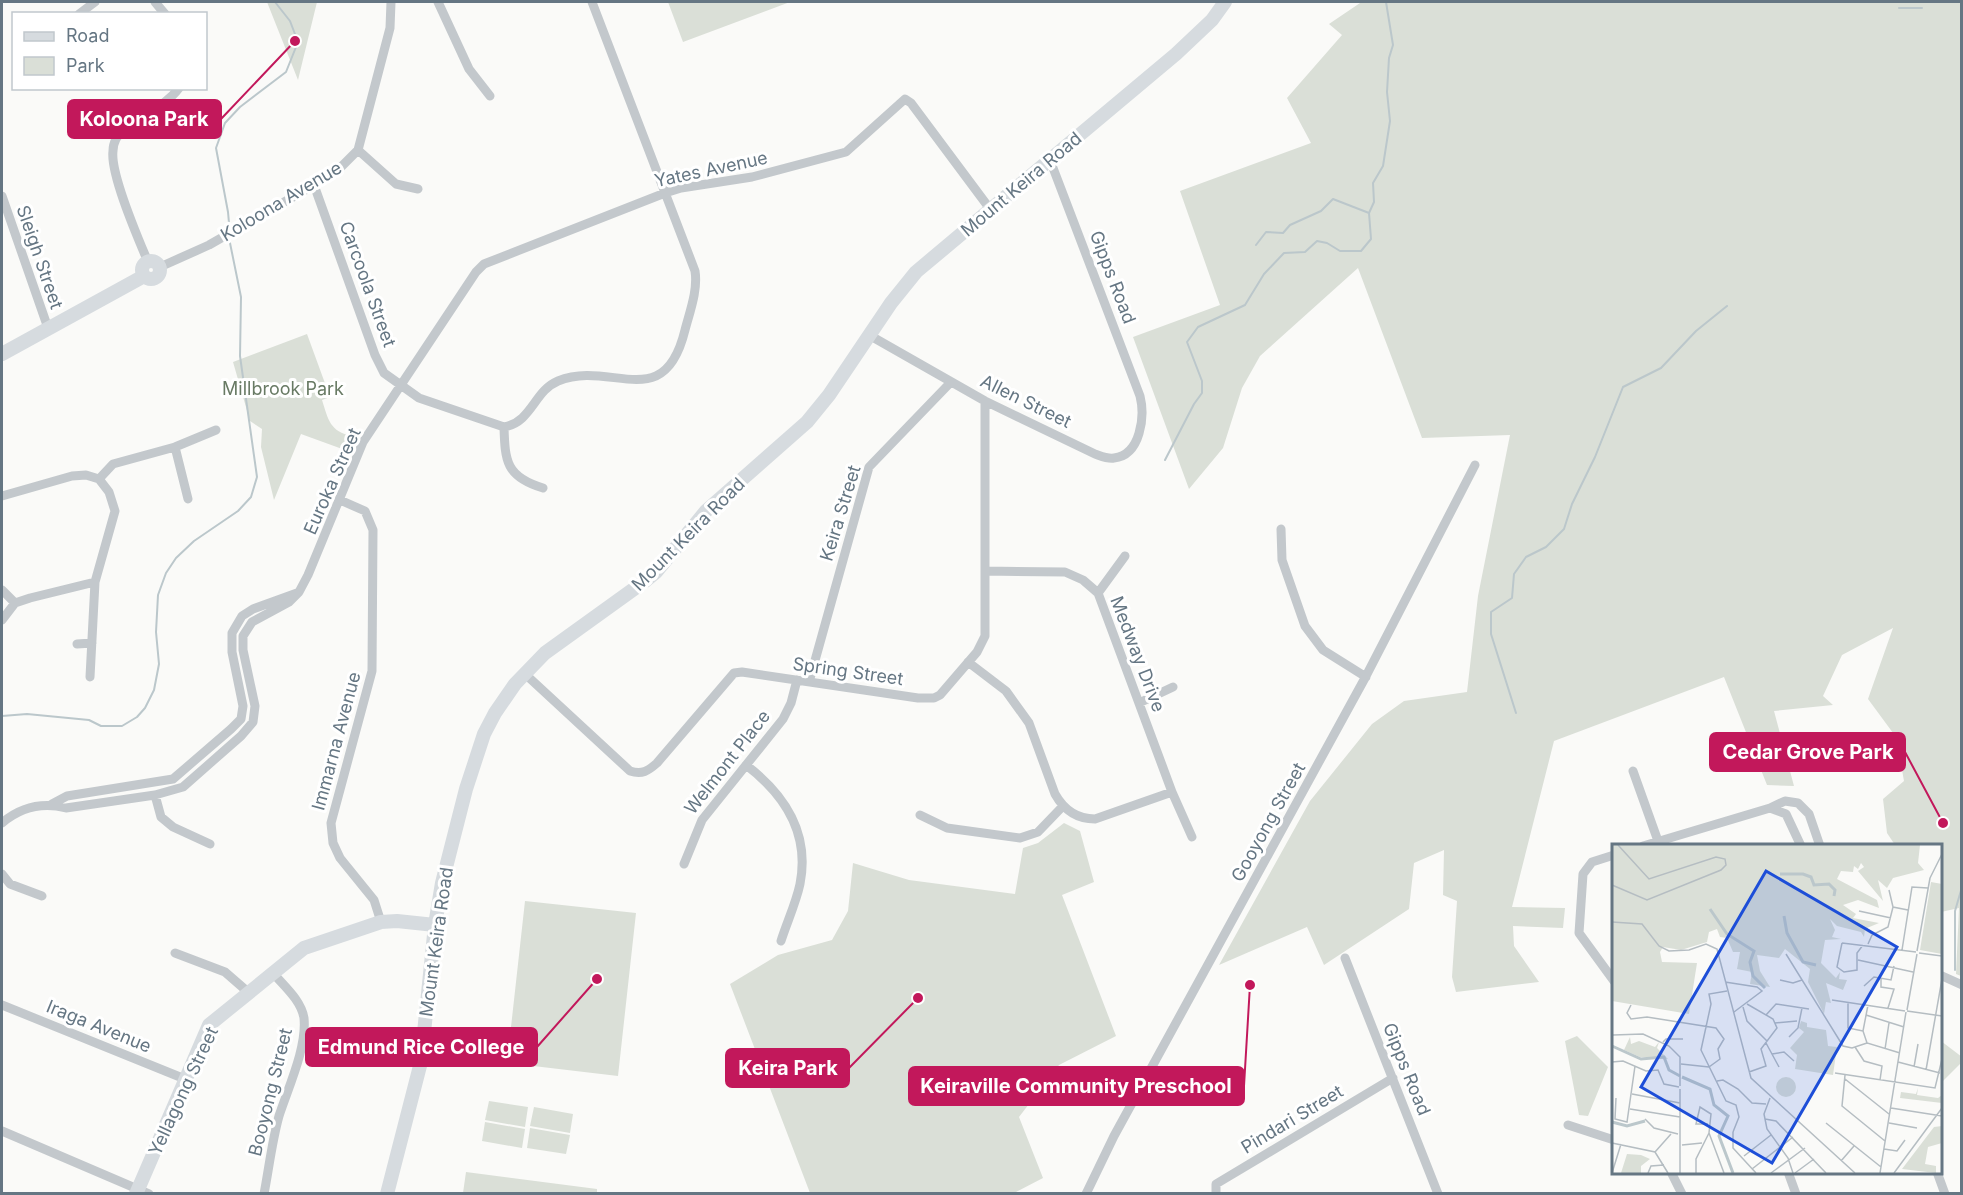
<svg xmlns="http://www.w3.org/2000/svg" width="1963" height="1195" font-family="Inter,sans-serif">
<rect width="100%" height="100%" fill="#fafaf8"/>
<path fill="#dadfd7" d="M 267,2 L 317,2 L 298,80 Z
M 668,2 L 790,2 L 683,42 Z
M 1360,2 L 1961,2 L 1961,976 L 1956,974 L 1959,908 L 1941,912 L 1940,846 L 1895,845 L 1887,833 L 1883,799 L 1904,781 L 1896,737 L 1868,699 L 1893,628 L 1842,655 L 1823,696 L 1833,705 L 1774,711 L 1794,786 L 1767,785 L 1724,677 L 1554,741 L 1512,907 L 1565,908 L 1563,928 L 1513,926 L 1514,946 L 1539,982 L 1456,992 L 1452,977 L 1457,901 L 1443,895 L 1444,850 L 1414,863 L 1409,909 L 1324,965 L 1307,927 L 1219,965 L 1310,801 L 1372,724 L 1404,701 L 1467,692 L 1478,596 L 1510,435 L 1422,438 L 1358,268 L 1260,356 L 1242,388 L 1223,448 L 1189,489 L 1133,337 L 1220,305 L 1180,191 L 1311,143 L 1287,98 L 1342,35 L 1329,24 L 1360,3 Z
M 307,334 L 330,397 L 322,400 C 328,419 330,432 352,436 L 345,450 L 301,434 L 274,500 L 261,447 L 262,429 L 250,421 L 233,362 Z
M 1064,823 L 1080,831 L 1094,882 L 1062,895 L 1116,1036 L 1059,1065 L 1019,1117 L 1043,1178 L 1014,1193 L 810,1193 L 730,984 L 778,955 L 832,940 L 848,911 L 853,863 L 909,880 L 1015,894 L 1023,848 L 1038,843 Z
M 525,901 L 636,913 L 618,1076 L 507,1063 Z
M 1577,1036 L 1608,1067 L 1588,1116 L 1579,1115 L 1565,1041 Z
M 1941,1041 L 1962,1057 L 1961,1063 L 1941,1083 Z
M 489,1101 L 528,1107 L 525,1127 L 485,1120 Z
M 534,1107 L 573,1114 L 570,1133 L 530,1126 Z
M 485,1122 L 525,1129 L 522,1148 L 482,1141 Z
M 530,1128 L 570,1135 L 566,1154 L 527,1148 Z
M 466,1172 L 597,1189 L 597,1193 L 463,1193 Z"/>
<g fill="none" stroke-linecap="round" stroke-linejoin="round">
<path stroke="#bbc7cb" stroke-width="2" d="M 1899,8 L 1922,8
M 229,223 L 228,212 L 216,148 L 225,123 L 240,107 L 286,72 L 298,42 L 290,21 L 275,2
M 1256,245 L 1266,232 L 1283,233 L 1290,225 L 1321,211 L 1333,199 L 1369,213
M 1165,460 L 1194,404 L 1202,393 L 1202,381 L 1187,342 L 1198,327 L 1245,305 L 1264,274 L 1284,253 L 1305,252 L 1317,241 L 1327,243 L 1340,251 L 1361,251 L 1371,239 L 1369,213 L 1374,202 L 1373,183 L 1383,166 L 1390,121 L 1387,92 L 1389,58 L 1393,45 L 1386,2
M 1516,713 L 1491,634 L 1491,612 L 1512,598 L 1514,574 L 1526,557 L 1546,547 L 1564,529 L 1572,504 L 1595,457 L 1623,387 L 1661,368 L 1696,331 L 1727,306
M 2,716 L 27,714 L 89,720 L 101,726 L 122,726 L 137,717 L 145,708 L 154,690 L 159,664 L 156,632 L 158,595 L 166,573 L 176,558 L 194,541 L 238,511 L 251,497 L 257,477 L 240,356 L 241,297 L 230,243
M 1955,970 L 1955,911 L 1962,887"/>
<path stroke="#c3c8cc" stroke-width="9" d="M 155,2 L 165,14
M 438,2 L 469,69 L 490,96
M 79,14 L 95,2
M 358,150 L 396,184 L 418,189
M 314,185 L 375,355 L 384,373 L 419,398 L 504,427 C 532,422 534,391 558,381 C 611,359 664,416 685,330 C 690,311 698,290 695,271 L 592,2
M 2,196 L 48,328
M 148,262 C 138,238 110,174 113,151 C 113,141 119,133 126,127 C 143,113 165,107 179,88
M 160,267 L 209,245 L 314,185 L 338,170 L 358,150 L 390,28 L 391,2
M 869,335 L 985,401 L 1095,454 C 1101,456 1107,459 1114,458 C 1141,455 1145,416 1140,396 L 1050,160
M 504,427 C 505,461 506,477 543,488
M 175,447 L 188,499
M 99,479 L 113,464 L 175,447 L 216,430
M 2,496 L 72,476 L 86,475 L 99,479 L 109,492 L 115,511 L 95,582 L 30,598 L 15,603 L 2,620
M 340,500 L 365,511 L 373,530 L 372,671 L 331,823 L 333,843 L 340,858 L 374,900 L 381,922
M 1281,529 L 1282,560 L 1305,626 L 1323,650 L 1366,677
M 985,571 L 1065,572 L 1083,580 L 1098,593 L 1172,792 L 1192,837
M 2,590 L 15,603
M 1098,593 L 1125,556
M 77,644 L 92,643
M 968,662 L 1006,691 L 1029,723 L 1055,794 C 1064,810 1077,819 1095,819 L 1172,792
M 524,673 L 630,771 C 642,775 648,771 657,763 L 734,673 L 742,672 L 918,698 L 934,698 L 940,695 L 977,652 L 985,636 L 985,401
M 90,677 L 95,582
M 809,682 L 869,467 L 951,382
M 1139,703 L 1173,687
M 746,765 C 784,794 810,833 800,884 C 796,903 787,922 781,941
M 1633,771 L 1658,841
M 155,795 L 161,817 L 173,827 L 210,844
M 52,804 L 67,796 L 173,779 L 231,729 L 241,719 L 243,706 L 232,652 L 232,633 L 242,616 L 253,609 L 297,593
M 1770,808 L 1786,814 L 1801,846
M 920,815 L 947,828 L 1020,838 L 1038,832 L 1063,806
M 2,823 C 21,807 42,802 66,808 L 155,795 L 183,787 L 241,736 L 253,722 L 255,706 L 243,650 L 243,636 L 252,622 L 289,602 L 299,592 L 308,575 L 363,442 L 476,272 L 484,264 L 665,193 L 681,188 L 752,177 L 846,152 L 905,99 L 911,103 L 990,209
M 1643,846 L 1770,808 L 1785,801 L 1798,803 L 1809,814 L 1820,846
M 1614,855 L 1592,862 L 1583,874 L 1579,933 L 1614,981
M 684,864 L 702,820 L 783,719 L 791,703 L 797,680
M 2,874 L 10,884 L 42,896
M 175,953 L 225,972 L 248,992
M 1345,958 L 1438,1194
M 1940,975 L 1962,985
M 2,1005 L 185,1079
M 1568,1125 L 1614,1140
M 2,1131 L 149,1194
M 1671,1172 L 1682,1194
M 1788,1172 L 1796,1194
M 1937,1172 L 1945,1194
M 264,1194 C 269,1168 272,1141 279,1116 C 288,1088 307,1048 304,1018 C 301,1000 284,986 273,973
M 1086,1194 L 1114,1136 L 1365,678 L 1475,465
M 1216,1194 L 1216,1184 L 1393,1078"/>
<path stroke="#d6dbdf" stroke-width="14" d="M142 270a9 9 0 1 1 18 0a9 9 0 1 1-18 0Z
M 2,354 L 144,276
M 136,1194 L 209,1025 L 304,948 L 381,922 L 397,921 L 435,925
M 387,1194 L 421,1062 L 435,925 L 442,883 L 466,789 L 484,734 L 495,713 L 515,684 L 545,653 L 645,581 L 656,572 L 706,511 L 807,422 L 829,395 L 891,303 L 916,272 L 1176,54 L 1212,20 L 1225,2"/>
</g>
<g text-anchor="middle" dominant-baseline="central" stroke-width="6" stroke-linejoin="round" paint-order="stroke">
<g font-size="18" fill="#657683" stroke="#fff">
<text transform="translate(711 169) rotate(-12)">Yates Avenue</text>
<text transform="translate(1021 184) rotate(-40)">Mount Keira Road</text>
<text transform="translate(281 201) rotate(-31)">Koloona Avenue</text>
<text transform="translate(40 257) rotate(71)">Sleigh Street</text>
<text transform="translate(1113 277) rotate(69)">Gipps Road</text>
<text transform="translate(368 284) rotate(70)">Carcoola Street</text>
<text transform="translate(1026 401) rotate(26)">Allen Street</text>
<text transform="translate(332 481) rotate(-66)">Euroka Street</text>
<text transform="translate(840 513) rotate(-73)">Keira Street</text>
<text transform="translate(688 534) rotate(-45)">Mount Keira Road</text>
<text transform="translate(1138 654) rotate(69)">Medway Drive</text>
<text transform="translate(848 671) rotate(8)">Spring Street</text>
<text transform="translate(336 741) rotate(-75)">Immarna Avenue</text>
<text transform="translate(727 762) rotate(-52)">Welmont Place</text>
<text transform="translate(1268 822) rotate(-61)">Gooyong Street</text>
<text transform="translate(436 942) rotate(-82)">Mount Keira Road</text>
<text transform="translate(99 1026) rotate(22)">Iraga Avenue</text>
<text transform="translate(1407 1069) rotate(68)">Gipps Road</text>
<text transform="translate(183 1091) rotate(-65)">Yellagong Street</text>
<text transform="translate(270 1092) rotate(-76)">Booyong Street</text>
<text transform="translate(1292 1119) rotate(-31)">Pindari Street</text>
</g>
<g font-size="18" fill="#687a64" stroke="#fff">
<text x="283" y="388">Millbrook Park</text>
</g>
</g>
<g transform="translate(1612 844)">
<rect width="330" height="330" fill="#fafaf8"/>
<path d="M 0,1 L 308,1 L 306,19 L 312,26 L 281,34 L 275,44 L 266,36 L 271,57 L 246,27 L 252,23 L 249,19 L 246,25 L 242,22 L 241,28 L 229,27 L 225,35 L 265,56 L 267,64 L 246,56 L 231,61 L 244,70 L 241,74 L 267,79 L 255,84 L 260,89 L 253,85 L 252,93 L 249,88 L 225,82 L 218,75 L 223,86 L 220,93 L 229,95 L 213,96 L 209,119 L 224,134 L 228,128 L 227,135 L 235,136 L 231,146 L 214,139 L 219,159 L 214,158 L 212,170 L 196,138 L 198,125 L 173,105 L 167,114 L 145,111 L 148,127 L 158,143 L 138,140 L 140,128 L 125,125 L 128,108 L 121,108 L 115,94 L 108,93 L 105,85 L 97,88 L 95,98 L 69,106 L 51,103 L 48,108 L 50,118 L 85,119 L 77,170 L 0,157 ZM 319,38 L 330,40 L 330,110 L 308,106 ZM 189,177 L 195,179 L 195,183 L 214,186 L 216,202 L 225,203 L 221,231 L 183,225 L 185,211 L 178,204 L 192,188 L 187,184 ZM 18,193 L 19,200 L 27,197 L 43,203 L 47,198 L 45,204 L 56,215 L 28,213 L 12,206 ZM164 243a10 10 0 1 1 20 0a10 10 0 1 1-20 0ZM 306,244 L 305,251 L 326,254 L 330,251 L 330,259 L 288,254 L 289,248 L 304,250 ZM 330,282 L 330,299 L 316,303 L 313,320 L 324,322 L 324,329 L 290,325 L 322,283 ZM 15,310 L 29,311 L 38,315 L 29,322 L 29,329 L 9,329 Z" fill="#dadfd7"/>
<path fill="none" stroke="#bbc7cb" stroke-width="3" d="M 168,30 L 191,30 L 199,33 L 202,41 L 217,40 L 223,46 L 222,52M 98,65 L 115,90 L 142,107 L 138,118 L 141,132 L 153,144M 172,72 L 175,89 L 191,118 L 204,121M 244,79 L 260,89M 0,202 L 29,215 L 52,213 L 57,226 L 68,232M 70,233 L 98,245 L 102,261 L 116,272 L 107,292 L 121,329M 0,278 L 15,282 L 33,277"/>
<path fill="none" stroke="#b5bdc2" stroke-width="1.5" d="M 318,34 L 330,10M 0,41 L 35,56 L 109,26 L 114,21 L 113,15 L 104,13 L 37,35 L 6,1M 277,46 L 281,63 L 296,66M 247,67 L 279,74M 0,78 L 30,80 L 47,102 L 57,107 L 77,106 L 94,100 L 105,105 L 139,234 L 243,329M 230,99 L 304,108M 230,99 L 225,123 L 232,128 L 245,126 L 245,109 L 251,101M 256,100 L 260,91 L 276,83 L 281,63M 290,106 L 300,43 L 316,44M 305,107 L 318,34M 307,109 L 330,112M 174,110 L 231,202 L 240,204 L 255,199M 246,116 L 301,128M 269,134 L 269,143 L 282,145 L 276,164M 168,136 L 181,139 L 190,136M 113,138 L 145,143 L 150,147 L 122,168M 252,142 L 262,133 L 279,136 L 282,122M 115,147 L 97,150 L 99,160 L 89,206 L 114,257 L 124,261 L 127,273 L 121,288M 220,156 L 293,167M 236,158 L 236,184 L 251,187M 135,160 L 161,175 L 165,184 L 149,205 L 154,222 L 137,228M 19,161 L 15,169 L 19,175 L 35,173 L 104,184 L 112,195 L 106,205 L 108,215 L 97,223M 256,161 L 251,187 L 255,199 L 288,209M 131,163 L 135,177 L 155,197M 295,166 L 305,110M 295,167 L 330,172M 154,171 L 164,160 L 197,165M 254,171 L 292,183M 163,179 L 185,177M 1,191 L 31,190 L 57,202 L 68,213 L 68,242M 177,193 L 186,184 L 190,164M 51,198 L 54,195 L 71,195M 154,199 L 167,223M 243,203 L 252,217 L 270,222 L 268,236M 273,205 L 277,179M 160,210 L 172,208 L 182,217M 0,218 L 11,217 L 34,227 L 46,226 L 52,240 L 67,243M 286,218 L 328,229M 69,220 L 97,223M 302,223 L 306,200M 314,226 L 330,135M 223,229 L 323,244 L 330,215M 233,231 L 230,262 L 273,297M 233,235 L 277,270M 105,237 L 111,236 L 126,245 L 140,259 L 154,260M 20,250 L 68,259M 4,254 L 3,275 L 15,278 L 23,222M 158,254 L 152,270 L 155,285 L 176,314 L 181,329M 279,264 L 330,272M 18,265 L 68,273M 33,275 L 42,284 L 66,290M 153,275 L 164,277 L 214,329M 214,279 L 269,323M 277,279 L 305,284M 96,280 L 84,280 L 88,263 L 99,270 L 97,289 L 112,329M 121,288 L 121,304 L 144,329M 0,299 L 43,308 L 56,329M 70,301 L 90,299M 272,305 L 285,307 L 293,296M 43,308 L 59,290M 132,312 L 159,291M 229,317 L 242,302M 140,325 L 181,293M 0,329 L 9,300M 36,329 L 39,322 L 52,321M 68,329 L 68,245M 84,329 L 84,315 L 97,289M 159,329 L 193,304M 183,329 L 202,315M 268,329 L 294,168M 282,329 L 330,264"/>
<path fill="#1d4ed8" fill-opacity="0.15" stroke="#1d4ed8" stroke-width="3" d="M 154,27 L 285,103 L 160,319 L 29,243 Z"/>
<rect width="330" height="330" fill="none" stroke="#657683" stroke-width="3"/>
</g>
<path fill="none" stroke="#c2185b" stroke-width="2" d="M295 41L221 119M1943 823L1905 752M597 979L537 1047M918 998L849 1068M1250 985L1244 1086"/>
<g fill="#c2185b" stroke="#fff" stroke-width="2">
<circle cx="295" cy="41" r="6"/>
<circle cx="1943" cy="823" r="6"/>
<circle cx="597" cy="979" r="6"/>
<circle cx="918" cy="998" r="6"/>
<circle cx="1250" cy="985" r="6"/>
</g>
<g fill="#c2185b" stroke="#c2185b" stroke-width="2">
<rect x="68" y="100" width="153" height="38" rx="6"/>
<rect x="1710" y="733" width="195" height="38" rx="6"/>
<rect x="306" y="1028" width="231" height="38" rx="6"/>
<rect x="726" y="1049" width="123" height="38" rx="6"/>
<rect x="909" y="1067" width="335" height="38" rx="6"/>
</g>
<g font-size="20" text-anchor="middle" font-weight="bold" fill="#fff">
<text x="144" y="126">Koloona Park</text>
<text x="1808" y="759">Cedar Grove Park</text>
<text x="421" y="1054">Edmund Rice College</text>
<text x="788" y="1075">Keira Park</text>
<text x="1076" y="1093">Keiraville Community Preschool</text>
</g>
<rect width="1963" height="1195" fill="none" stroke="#657683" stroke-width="6"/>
<rect x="12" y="12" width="195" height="78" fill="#ffffff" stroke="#c1c8cd" stroke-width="1.5"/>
<rect x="24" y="32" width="30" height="9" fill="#d6dbdf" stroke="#c1c8cd" stroke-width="1.5"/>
<text x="66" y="42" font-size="18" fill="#657683">Road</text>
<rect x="24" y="57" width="30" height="18" fill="#dadfd7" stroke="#c1c8cd" stroke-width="1.5"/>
<text x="66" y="72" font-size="18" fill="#657683">Park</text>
</svg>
